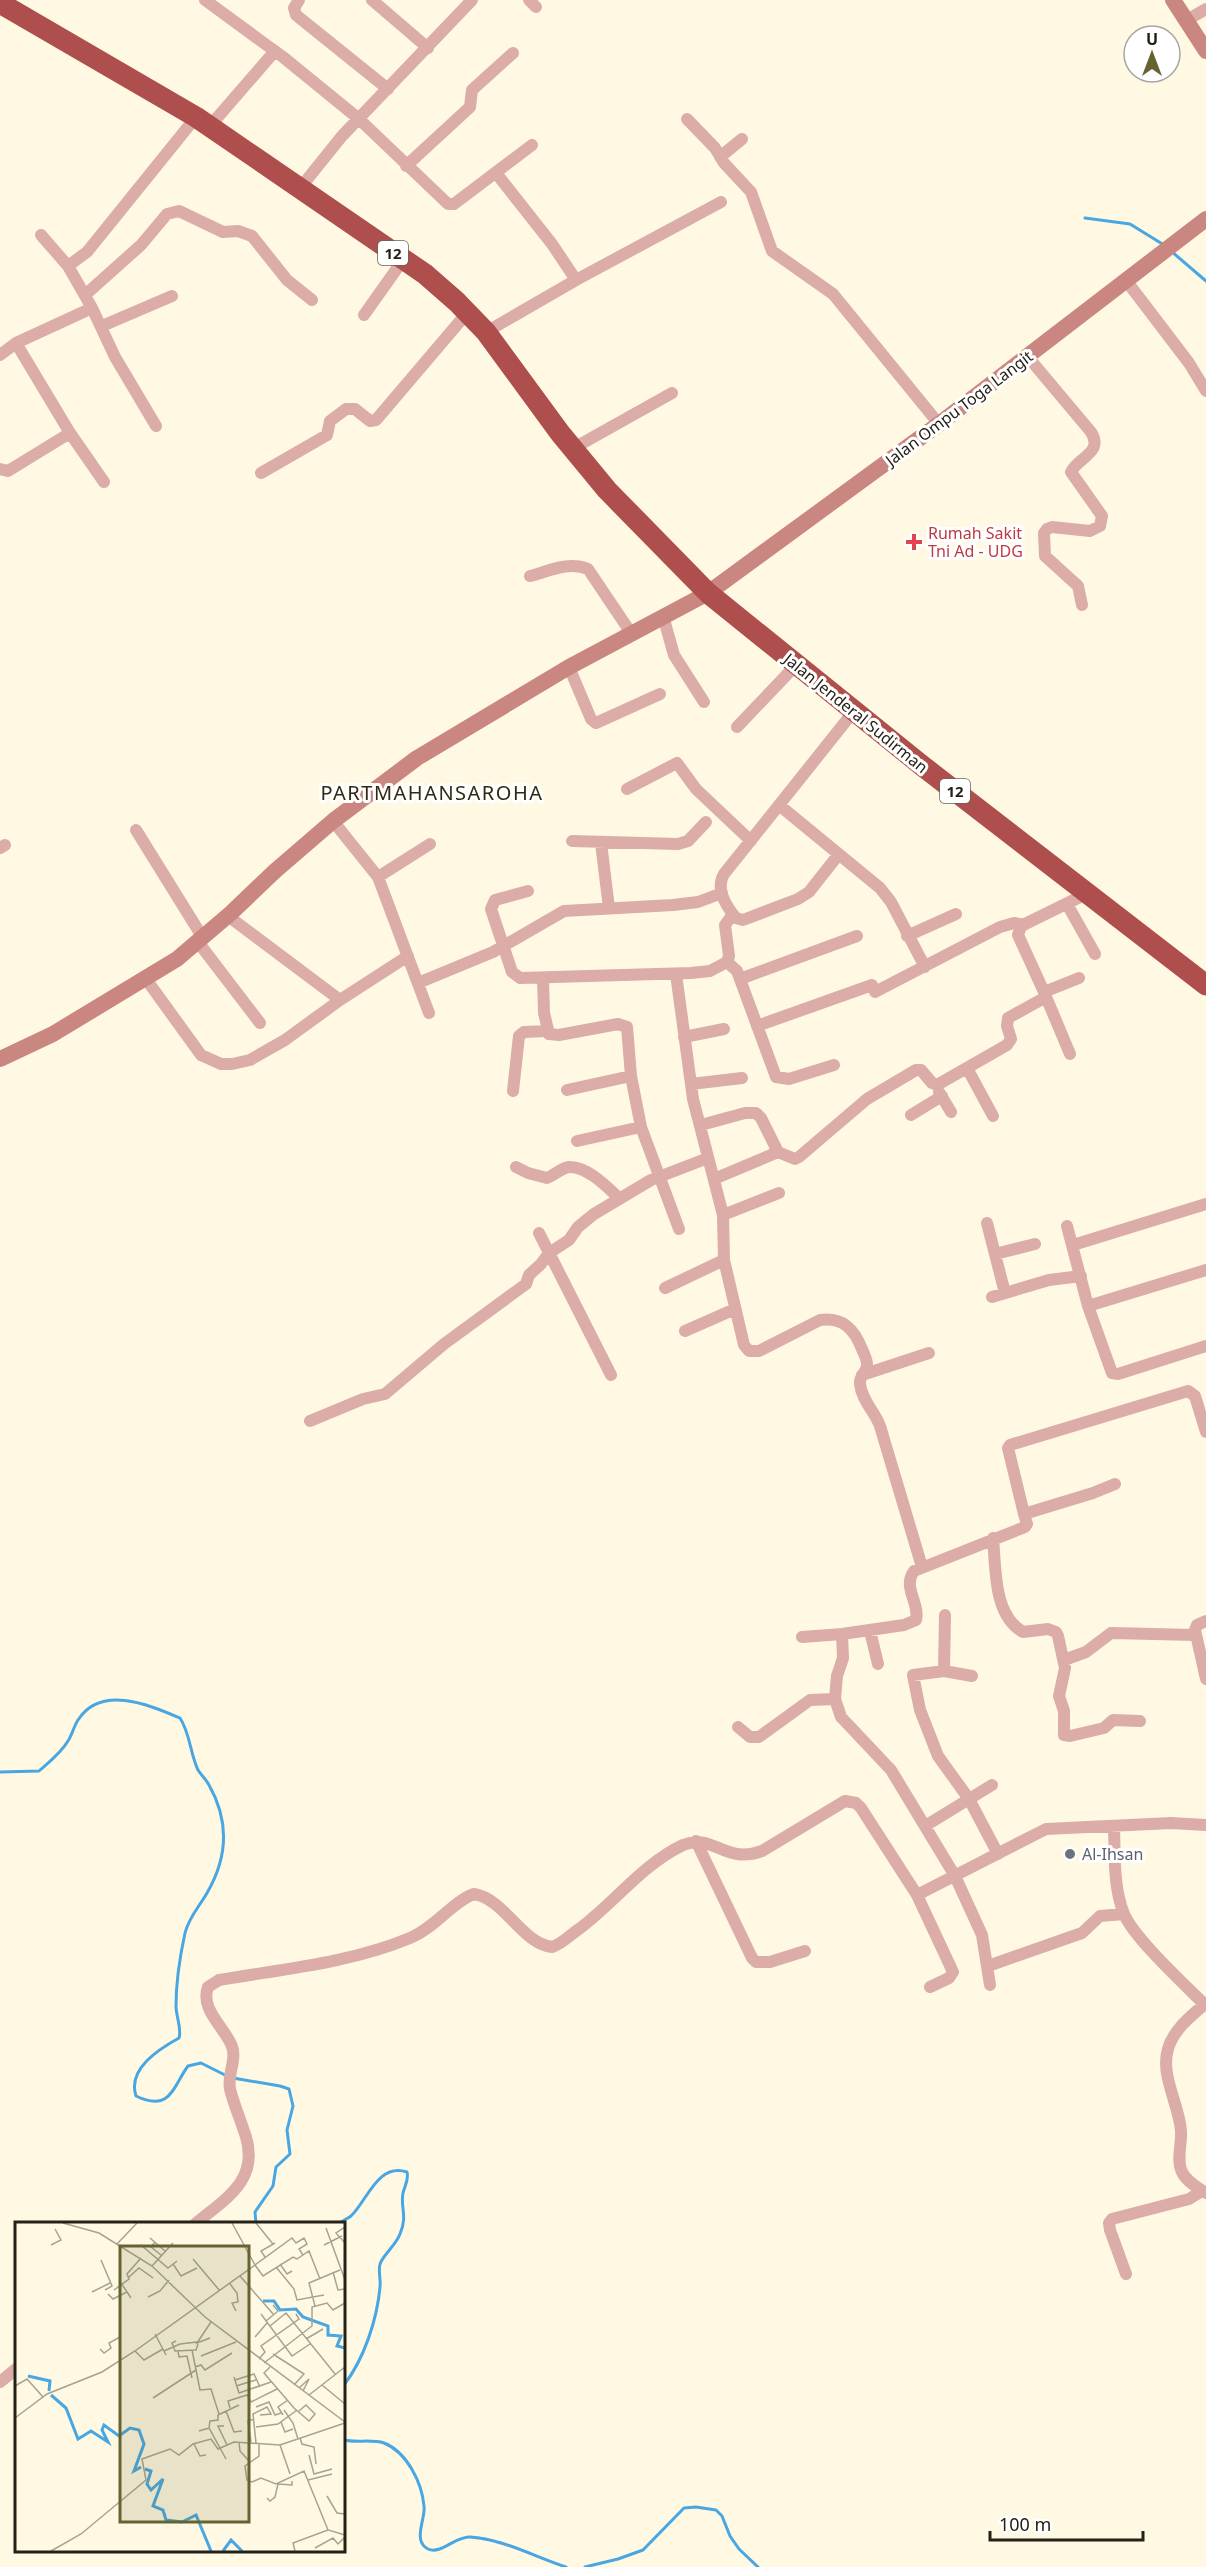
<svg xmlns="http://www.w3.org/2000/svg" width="1206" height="2567" font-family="'Noto Sans',sans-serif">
<rect width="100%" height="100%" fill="#fff9e3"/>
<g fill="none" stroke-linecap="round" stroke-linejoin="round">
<path stroke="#48a6e3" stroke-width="3" d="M 1085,218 L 1130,224 L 1164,245
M 1171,251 L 1206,281
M 0,1772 L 39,1771 C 49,1762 61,1753 68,1741 C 72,1735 74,1726 78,1720 C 101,1684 149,1705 180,1718 C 190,1733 190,1753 198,1770 C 201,1775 206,1779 209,1785 C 230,1822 228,1857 207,1893 C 199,1907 189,1917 185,1933 C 180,1956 176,1983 176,2006 C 176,2017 182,2028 179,2038 C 159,2049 127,2069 136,2096 C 171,2113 173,2086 188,2066 L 201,2063 L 227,2076
M 233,2078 L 280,2086 L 289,2089 L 293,2106 L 287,2130 L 290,2154 L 276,2167 L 273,2186 L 255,2212 L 256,2224
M 338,2224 C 342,2221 347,2219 351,2216 C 367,2201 378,2162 407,2172 C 409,2180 405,2185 403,2193 C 400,2207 408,2216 400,2234 C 396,2245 383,2255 380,2264 C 378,2272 381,2279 380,2287 C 377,2320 364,2359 344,2385
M 344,2440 C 356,2443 372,2439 384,2443 C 407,2452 422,2483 424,2506 C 426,2518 412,2541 428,2549 C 441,2555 455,2536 470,2537 C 503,2539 535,2557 566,2567
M 585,2567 L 618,2559 L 643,2550 L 684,2508 L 696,2507 L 716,2510 L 722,2516 L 730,2536 L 739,2549 L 758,2567"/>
<path stroke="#dcaca8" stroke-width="12" d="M 205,0 L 283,57 L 359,119 L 448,204 L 454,204 L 532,145
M 299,0 L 294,8 L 296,15 L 388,89
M 372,0 L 428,48
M 529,0 L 536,7
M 1187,20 L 1206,9
M 687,119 L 715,148 L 724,163 L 751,192 L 772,251 L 833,294 L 939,424
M 210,126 L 275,51
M 720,157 L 742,139
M 406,166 L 470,107 L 472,90 L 513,53
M 496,173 L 552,244 L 576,280 L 721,202
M 301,187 L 342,136 L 472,0
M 41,235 L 68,266
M 1125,279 L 1189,363 L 1206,391
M 85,295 L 141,245 L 167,214 L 179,211 L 223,232 L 238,231 L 252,236 L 287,280 L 312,300
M 92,308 L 115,357 L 156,426
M 364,315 L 403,260
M 102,326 L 172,296
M 486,332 L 576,280
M 16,343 L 70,433 L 104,482
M 0,355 L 16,343 L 92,308 L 68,266 L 87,252 L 196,117
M 1028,357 L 1091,432 C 1104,453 1078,457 1071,472 L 1102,516 L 1100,526 L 1090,531 L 1052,527 L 1047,529 L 1044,533 L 1045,556 L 1078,586 L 1082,605
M 572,449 L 672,393
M 0,469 L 8,471 L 70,433
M 261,473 L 327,435 L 330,421 L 346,409 L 355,409 L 370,421 L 376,420 L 467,313
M 530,576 C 549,571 569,561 588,569 L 631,633
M 663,616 L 674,655 L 704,702
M 569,667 L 591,719 L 596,723 L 660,694
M 737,727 L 796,665
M 627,789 L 677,763 L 696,789 L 751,841
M 779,805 L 880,888 L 891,902 L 925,967
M 333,821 L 378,877 L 429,1013
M 136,830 L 203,938
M 572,841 L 678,844 L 688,841 L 706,822
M 601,843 L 609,908
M 0,848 L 5,845
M 839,854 L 809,892 L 798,899 L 743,920 L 736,918 C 726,906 715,889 724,874 L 854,711
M 378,877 L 430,844
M 528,891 L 495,900 L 491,909 L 512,972 L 520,978 L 691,973 L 710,971 L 727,962 L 729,956 L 725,925 L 733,914
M 1067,904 L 1095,954
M 228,916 L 340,1000
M 907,936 L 956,914
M 198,942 L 260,1023
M 727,962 L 737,971 L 776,1077 L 789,1079 L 834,1065
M 676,974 L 693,1099 L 723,1215 L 724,1260 L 744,1345 L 749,1351 L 759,1351 L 820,1320 C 843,1317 854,1329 862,1349 C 864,1354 868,1361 867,1367 C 865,1374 859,1376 860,1384 C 862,1401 875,1412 880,1426 L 922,1567
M 543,978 L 544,1013 L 549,1034 L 559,1035 L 618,1024 L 627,1027 L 631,1076 L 641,1127 L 679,1229
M 146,979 L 201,1055 L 221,1064 L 232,1064 L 250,1060 L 285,1040 L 340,1000 L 408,956
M 740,979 L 857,936
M 418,983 L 493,952 L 564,911 L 673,905 L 698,902 L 722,893
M 1044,992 L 1018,935 L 1021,926 L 1086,894
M 757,1026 L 872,985 L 875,992 L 1000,927 L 1014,923 L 1024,925
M 684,1037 L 724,1029
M 1070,1054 L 1044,992 L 1079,978
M 967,1068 L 993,1116
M 691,1084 L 742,1078
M 567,1090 L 631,1076
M 513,1091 L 519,1036 L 524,1032 L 547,1031
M 939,1092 L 951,1112
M 911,1115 L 942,1096
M 701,1125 L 745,1113 L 756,1113 L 761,1118 L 778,1152 L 795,1159 L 799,1157 L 867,1099 L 916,1070 L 921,1070 L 932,1083 L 937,1085 L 1007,1045 L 1011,1039 L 1007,1026 L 1008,1018 L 1046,997
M 577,1141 L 641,1127
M 516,1167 L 528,1173 L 547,1178 C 555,1175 561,1168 569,1167 C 587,1166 607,1187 619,1198
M 714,1179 L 778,1152
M 723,1215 L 779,1193
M 987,1223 L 1005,1293
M 1067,1226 L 1088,1306 L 1112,1373 L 1118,1374 L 1206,1346
M 539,1233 L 611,1375
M 1073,1245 L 1206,1204
M 995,1254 L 1035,1244
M 665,1288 L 724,1260
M 992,1297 L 1049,1280 L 1081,1276
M 1088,1306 L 1206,1270
M 685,1331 L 735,1309
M 862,1375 L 929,1353
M 310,1421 L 363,1399 L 385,1394 L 444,1344 L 526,1284 L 529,1275 L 541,1264 L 549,1253 L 569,1240 L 578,1227 L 594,1214 L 651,1180 L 708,1158
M 1024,1514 L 1008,1448 L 1010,1445 L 1188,1391 L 1195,1396 L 1206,1432
M 993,1538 C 996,1568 993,1615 1023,1632 L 1048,1629 L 1056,1632 L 1058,1636 L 1065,1668 L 1059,1696 L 1064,1711 L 1064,1735 L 1070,1736 L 1104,1728 L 1113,1720 L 1140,1721
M 1206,1621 L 1197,1625 L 1195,1630 L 1206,1679
M 870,1631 L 878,1664
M 802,1637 L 842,1634
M 1064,1660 L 1086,1652 L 1111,1633 L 1195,1635
M 944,1671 L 945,1615
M 972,1676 L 944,1671 L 913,1675 L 920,1710 L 938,1756 L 969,1799 L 998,1854
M 835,1699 L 837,1676 L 843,1658 L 842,1634 L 904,1625 L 916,1620 C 920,1603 902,1587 914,1571 L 1025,1527 L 1027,1524 L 1024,1514 L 1093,1493 L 1115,1484
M 738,1727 L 750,1737 L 759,1737 L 810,1700 L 835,1699 L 841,1717 L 891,1770 L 955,1876 L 982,1935 L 990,1985
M 925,1826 L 992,1785
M 1114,1826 C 1115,1855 1113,1887 1124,1914 C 1135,1939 1183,1983 1204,2004
M 696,1841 L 752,1958 L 756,1962 L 770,1962 L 805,1951
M 917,1895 L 953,1972 L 949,1978 L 930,1987
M 988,1966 L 1082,1933 L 1100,1916 L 1124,1914
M 1206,2003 C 1192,2015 1173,2030 1168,2049 C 1160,2075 1179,2104 1181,2131 C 1182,2144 1176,2160 1182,2172 C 1186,2181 1198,2188 1206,2193
M 195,2224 C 225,2199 259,2181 246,2137 C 241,2121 234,2105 230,2089 C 227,2074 238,2058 231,2044 C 222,2025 200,2008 208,1987 L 219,1980 C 283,1969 350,1963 410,1938 C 435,1928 453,1901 474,1894 C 505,1899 521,1943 552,1947 C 562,1944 570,1935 579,1929 C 614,1903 643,1864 683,1845 C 713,1832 724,1865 762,1851 L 845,1801 L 856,1803 L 861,1808 L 917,1895 L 1046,1829 L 1171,1823 L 1206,1825
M 1126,2274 L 1110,2230 L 1109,2223 L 1112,2219 L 1189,2199 L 1202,2191
M 0,2382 L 16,2369"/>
<path stroke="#ca8681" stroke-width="16" d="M 1173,0 L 1206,51
M 0,1059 L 53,1034 L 177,959 L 231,913 L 275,871 L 333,821 L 417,758 L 569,667 L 708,593 L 939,424 L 1206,219"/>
<path stroke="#af4f4d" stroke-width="21" d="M 0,3 L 196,117 L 425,274 L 457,302 L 486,332 L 560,433 L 607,490 L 708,593 L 920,764 L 1206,985"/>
</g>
<path fill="#e0444e" stroke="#fff" stroke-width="2" d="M911 533h6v6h6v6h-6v6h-6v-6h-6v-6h6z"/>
<circle fill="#6b7280" stroke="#fff" stroke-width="2" cx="1070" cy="1854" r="6"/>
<g text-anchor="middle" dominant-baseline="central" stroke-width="6" stroke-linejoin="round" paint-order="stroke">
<g fill="#fff" stroke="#66645d" stroke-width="1.5">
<rect x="378" y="241" width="30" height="24" rx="4.5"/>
<rect x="940" y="779" width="30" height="24" rx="4.5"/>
</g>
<g font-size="15" font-weight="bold" fill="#242118">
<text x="393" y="253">12</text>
<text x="955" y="791">12</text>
</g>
<g font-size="16" fill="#242118" stroke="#fff">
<text transform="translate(959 408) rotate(-37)">Jalan Ompu Toga Langit</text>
<text transform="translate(856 713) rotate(39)">Jalan Jenderal Sudirman</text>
</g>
<g font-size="16" fill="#be3a42" stroke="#fff" text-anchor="start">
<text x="928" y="533">Rumah Sakit<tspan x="928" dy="18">Tni Ad - UDG</tspan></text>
</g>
<g font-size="16" fill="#5b616d" stroke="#fff" text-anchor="start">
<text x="1082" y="1854">Al-Ihsan</text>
</g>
<g font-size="20" letter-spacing="1.5" fill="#302a14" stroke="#fff">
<text x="432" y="792">PARTMAHANSAROHA</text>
</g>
</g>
<g transform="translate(15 2222)">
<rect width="330" height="330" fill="#fff9e3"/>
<path fill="none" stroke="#48a6e3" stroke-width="3" d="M 248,79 L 259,79 L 265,88 L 281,87 L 288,95 L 313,104 L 313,113 L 326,114 L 322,124 L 330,126M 13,154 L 35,159 L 34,169M 36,173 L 51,186 L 63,217 L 76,209 L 93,220 L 87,208 L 89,203 L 104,214 L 115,206 L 124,208 L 129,222 L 119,249 L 126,245M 130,247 L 136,249 L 132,262 L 136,268 L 148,257 L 138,284 L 148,288 L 151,298 L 167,300 L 181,293 L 196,329M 208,329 L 216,318 L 227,329"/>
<path fill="none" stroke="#a7a392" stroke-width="1.5" d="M 48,1 L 84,11 L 137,44 L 190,95 L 330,200M 241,1 L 258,22M 330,5 L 321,11 L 330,21M 311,6 L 330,58M 135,16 L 150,29M 140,20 L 136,25 L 146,33M 102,22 L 122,1M 36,23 L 46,18 L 40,7M 126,23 L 153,46 L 162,39M 309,23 L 327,14M 288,33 L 284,27 L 292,22 L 289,16 L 281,21 L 277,16 L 240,43 L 248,54 L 278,35 L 282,37 L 294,29 L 305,57M 250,35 L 246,29 L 260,21M 178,37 L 205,69M 86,38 L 97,64 L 90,68M 158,42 L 166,54 L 182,46M 265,42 L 272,52 L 277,49M 137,44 L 158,21M 261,45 L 279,67 L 282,78 L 309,73M 318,50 L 323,68 L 330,67M 225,54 L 259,93M 114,55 L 124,46 L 138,56M 106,61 L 116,76M 215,62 L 222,71 L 223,80 L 217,81 L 221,89M 99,68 L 114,57 L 112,52 L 126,36M 77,70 L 95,61M 93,72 L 98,77 L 112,70M 133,75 L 145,69 L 154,58M 300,84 L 294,61 L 325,48M 246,92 L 277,134 L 295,122M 251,99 L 263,89 L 258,83M 255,104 L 271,91 L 320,152M 140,112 L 151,133M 240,115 L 252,101M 195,116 L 182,121 L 196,100M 291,117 L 308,107M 161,119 L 157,121 L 160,129 L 181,128 L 183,122M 85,127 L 89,131 L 96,126 L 94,121 L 105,115M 177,128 L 185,168 L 196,167 L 204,192M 120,129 L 129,138 L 148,127M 149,129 L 165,122 L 182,120M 163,129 L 164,135 L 172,134 L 177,156M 258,132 L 289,152 L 279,163M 186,134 L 221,120M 244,137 L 250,130 L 246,124 L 284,97 L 281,92M 249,141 L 297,104 L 297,85 L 312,81 L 318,88 L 330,81M 180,145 L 186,143 L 190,148 L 217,131M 255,145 L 249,151 L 279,186 L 294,199 L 300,192 L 291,183 L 284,189M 219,155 L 224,171 L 256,160M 220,158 L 239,152 L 245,165M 307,163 L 330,182M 0,164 L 12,157 L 28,175M 221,164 L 241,158M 284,166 L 294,157 L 288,169M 294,173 L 330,145M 138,176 L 181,148M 241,185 L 254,180 L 260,193 L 266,191M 215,186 L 213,179 L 232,173 L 236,180 L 262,167M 269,188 L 278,201 L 283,217M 211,189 L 219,210 L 227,209M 268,193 L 263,185 L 273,178M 0,196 L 32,172 L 87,150 L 120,129 L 240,43 L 217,1M 266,200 L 270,210 L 278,207M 209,204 L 203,204 L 212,223M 241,205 L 263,202 L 282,188M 194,206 L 195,199 L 203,198 L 203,193 L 224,183M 184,209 L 194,206 L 211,237M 285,216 L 287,222 L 299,225 L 301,242M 224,220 L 225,229 L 234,239M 236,220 L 233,199 L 239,197M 241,221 L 238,192 L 252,185 L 256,192 L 245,193M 179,222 L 185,234 L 191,233M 244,222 L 244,234 L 230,244 L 232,258 L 237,260 L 246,256 L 261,262 L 289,249 L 313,308 L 330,313M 265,223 L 275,252M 294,233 L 299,252 L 317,247M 293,258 L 317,252M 263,262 L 277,263 L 277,259M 312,274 L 322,291 L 330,292M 252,276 L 255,279 L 260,275 L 263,262M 300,326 L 318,316 L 323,322 L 330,315M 36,329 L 66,312 L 131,258 L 127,237 L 155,227 L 164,233 L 178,222 L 196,217 L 203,227 L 219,220 L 265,223 L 330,201M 280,329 L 278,321 L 313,308"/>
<path fill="#656431" fill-opacity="0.15" stroke="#656431" stroke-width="3" d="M 105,24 L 234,24 L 234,300 L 105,300 Z"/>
<rect width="330" height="330" fill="none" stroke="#242118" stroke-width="3"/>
</g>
<g transform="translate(1152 54)"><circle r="28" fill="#ffffff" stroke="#a7a6a3" stroke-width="1.5"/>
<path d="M0-4.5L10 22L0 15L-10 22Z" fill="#656431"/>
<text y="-9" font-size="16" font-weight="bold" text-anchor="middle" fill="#242118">U</text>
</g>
<path d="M990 2531v9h153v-9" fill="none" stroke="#242118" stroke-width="3"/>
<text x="999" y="2531" font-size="18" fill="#242118" stroke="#ffffff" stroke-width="4.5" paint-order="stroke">100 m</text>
</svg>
